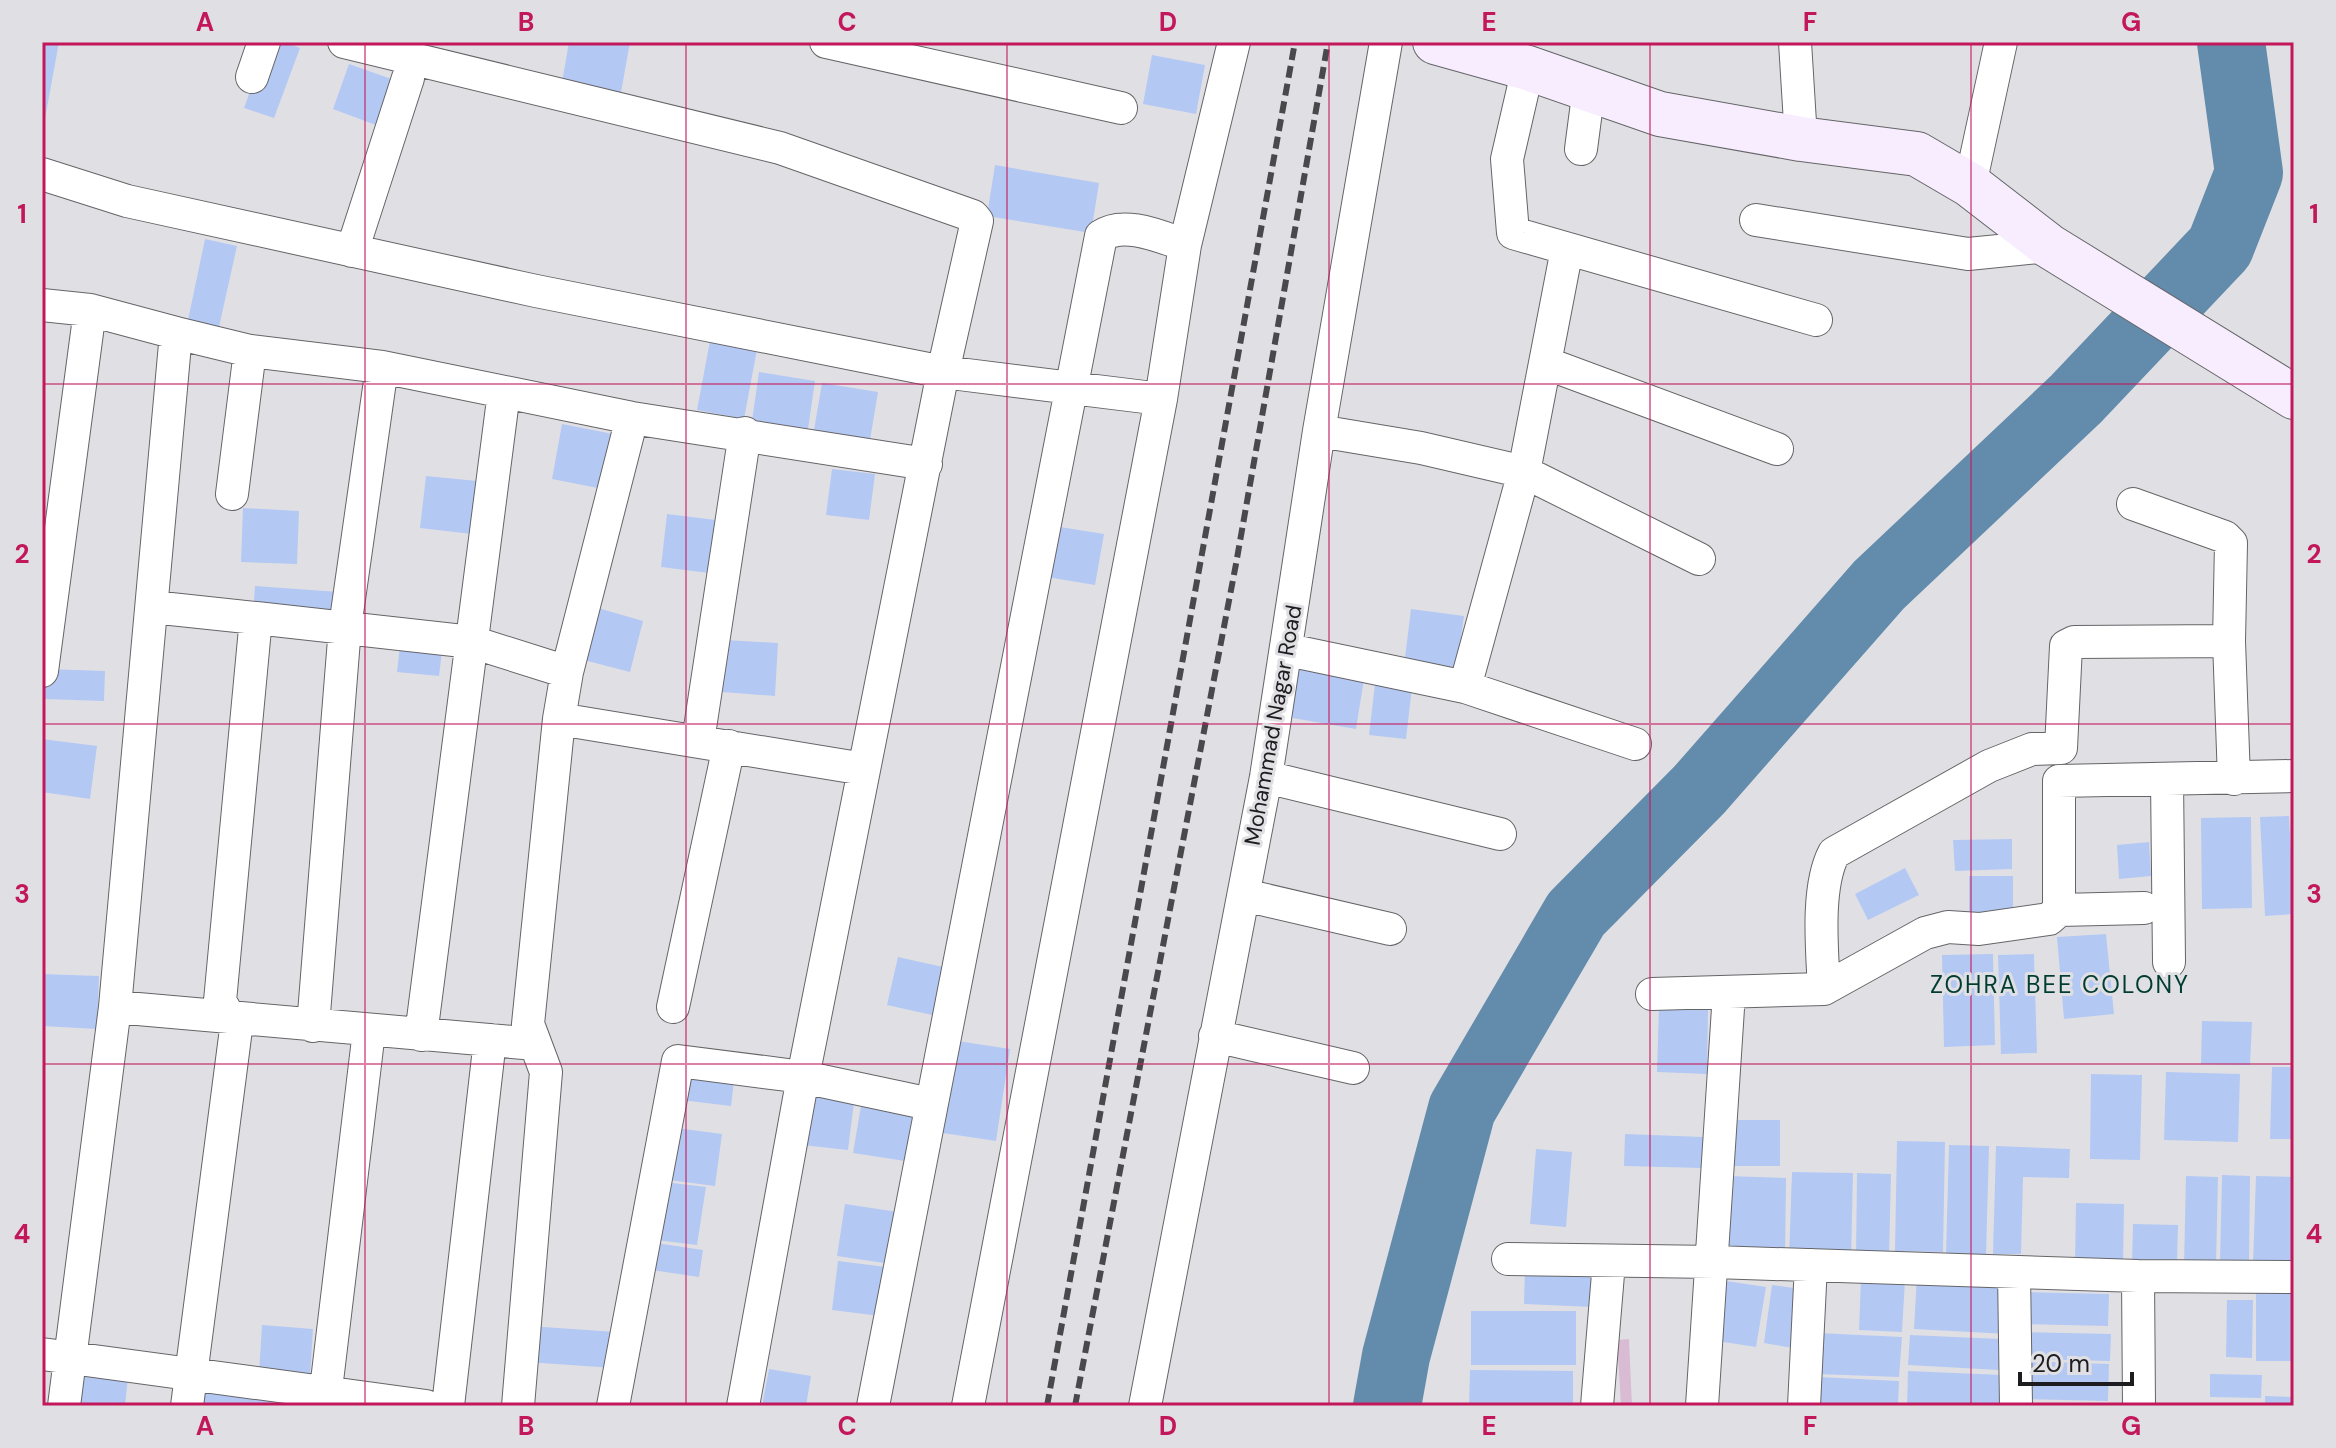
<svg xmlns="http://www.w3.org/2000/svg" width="2336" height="1448" font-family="'DM Sans',sans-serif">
<rect width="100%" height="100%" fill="#e0e0e4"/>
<path fill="#dabbd4" d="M 1629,1339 L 1632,1406 L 1621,1406 L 1617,1340 Z"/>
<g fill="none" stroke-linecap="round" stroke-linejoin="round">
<path stroke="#638bab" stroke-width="68" d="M 1387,1406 L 1396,1356 L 1462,1109 L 1576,914 L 1699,790 L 1879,585 L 2076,399 L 2220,247 L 2249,173 L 2231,42"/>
</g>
<path fill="#b4c8f4" d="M 42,42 L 59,42 L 44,124 L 42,124 Z
M 268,42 L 285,42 L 300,48 L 274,118 L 244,108 Z
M 569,42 L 630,42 L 620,98 L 561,88 Z
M 1152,55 L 1205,65 L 1196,114 L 1143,104 Z
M 349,64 L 397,81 L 381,127 L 333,109 Z
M 995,165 L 1099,183 L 1091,233 L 987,216 Z
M 205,239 L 237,246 L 219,327 L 188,320 Z
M 712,330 L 759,339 L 744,419 L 697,410 Z
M 759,372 L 815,381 L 808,429 L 752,421 Z
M 822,383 L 878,392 L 870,440 L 814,430 Z
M 562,424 L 613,434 L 603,489 L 552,479 Z
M 832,469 L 875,474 L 869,520 L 826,515 Z
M 426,476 L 477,481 L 472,534 L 420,528 Z
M 243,508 L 299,511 L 297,564 L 241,562 Z
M 667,514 L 724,521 L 717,574 L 661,567 Z
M 1054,526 L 1104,534 L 1095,585 L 1047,577 Z
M 255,586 L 339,592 L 337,619 L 253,614 Z
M 591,606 L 643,621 L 630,672 L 576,658 Z
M 1411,609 L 1464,616 L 1456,673 L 1404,666 Z
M 401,637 L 443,642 L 439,676 L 397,672 Z
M 725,640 L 778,643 L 775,696 L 722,692 Z
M 1296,667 L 1364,679 L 1356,729 L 1287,717 Z
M 46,669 L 105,671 L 104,701 L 44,699 Z
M 1376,675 L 1413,679 L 1406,739 L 1369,735 Z
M 42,739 L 97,746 L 90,799 L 42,792 Z
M 2289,816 L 2294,914 L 2265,916 L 2260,817 Z
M 2251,817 L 2252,908 L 2202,909 L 2201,818 Z
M 2012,839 L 2012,869 L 1955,871 L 1953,840 Z
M 2149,842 L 2151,876 L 2119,879 L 2117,845 Z
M 1905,868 L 1919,895 L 1868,920 L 1855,894 Z
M 1969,876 L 2013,876 L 2013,914 L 1969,917 Z
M 2106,934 L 2114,1014 L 2064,1019 L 2057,937 Z
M 1993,954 L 1995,1045 L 1944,1047 L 1942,955 Z
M 2034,954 L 2037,1053 L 2001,1054 L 1998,955 Z
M 898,957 L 952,969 L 941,1017 L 887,1005 Z
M 42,974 L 99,976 L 97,1029 L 42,1026 Z
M 1659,1008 L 1708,1009 L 1707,1074 L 1657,1072 Z
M 2202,1021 L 2252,1022 L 2250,1065 L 2201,1064 Z
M 951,1040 L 1010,1049 L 996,1141 L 936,1132 Z
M 2272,1067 L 2294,1067 L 2294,1139 L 2270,1139 Z
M 2166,1072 L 2240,1074 L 2238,1142 L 2164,1140 Z
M 2091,1074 L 2142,1075 L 2140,1160 L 2090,1159 Z
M 683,1075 L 734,1081 L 731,1106 L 681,1100 Z
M 809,1087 L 855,1094 L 848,1150 L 802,1145 Z
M 862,1100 L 914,1108 L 905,1161 L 853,1153 Z
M 1731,1120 L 1780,1120 L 1780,1166 L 1731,1166 Z
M 676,1128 L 722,1134 L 715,1186 L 669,1180 Z
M 1625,1134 L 1703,1137 L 1702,1168 L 1624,1166 Z
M 1897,1141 L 1945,1142 L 1943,1252 L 1895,1251 Z
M 1949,1145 L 1989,1146 L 1986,1256 L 1946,1255 Z
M 1996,1146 L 2070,1149 L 2069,1178 L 2023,1177 L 2021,1254 L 1993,1254 Z
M 1536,1149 L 1572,1152 L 1566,1227 L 1530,1224 Z
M 1792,1172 L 1853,1173 L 1851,1260 L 1789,1259 Z
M 1857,1173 L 1891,1174 L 1889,1257 L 1856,1256 Z
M 2222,1175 L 2250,1176 L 2249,1264 L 2220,1262 Z
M 1728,1176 L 1786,1178 L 1785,1260 L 1726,1258 Z
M 2186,1176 L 2218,1177 L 2216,1266 L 2184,1265 Z
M 2256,1176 L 2294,1177 L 2294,1265 L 2253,1264 Z
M 664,1182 L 706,1187 L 697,1245 L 656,1240 Z
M 2076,1203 L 2124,1204 L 2123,1265 L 2075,1264 Z
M 845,1204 L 898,1212 L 891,1264 L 837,1256 Z
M 2133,1224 L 2178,1225 L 2177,1264 L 2132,1263 Z
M 649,1242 L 703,1250 L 699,1277 L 645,1269 Z
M 838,1261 L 886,1267 L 880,1316 L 832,1310 Z
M 1525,1265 L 1596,1269 L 1593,1307 L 1524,1304 Z
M 1917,1275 L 2010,1279 L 2008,1334 L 1914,1329 Z
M 1861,1279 L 1905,1280 L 1902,1332 L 1859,1330 Z
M 1726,1281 L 1766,1287 L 1756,1347 L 1717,1341 Z
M 1772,1285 L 1808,1290 L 1799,1349 L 1764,1343 Z
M 2024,1292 L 2109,1294 L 2108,1326 L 2024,1324 Z
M 2256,1292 L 2294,1292 L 2294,1361 L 2256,1361 Z
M 2227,1300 L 2253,1300 L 2252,1358 L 2226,1357 Z
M 1471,1311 L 1576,1311 L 1576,1365 L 1471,1365 Z
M 262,1325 L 313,1329 L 310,1377 L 259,1374 Z
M 529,1326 L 616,1332 L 614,1368 L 526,1362 Z
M 2024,1332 L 2111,1334 L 2110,1361 L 2023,1359 Z
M 1818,1333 L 1902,1337 L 1899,1377 L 1816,1374 Z
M 1910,1335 L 2000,1339 L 1999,1370 L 1908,1365 Z
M 2027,1361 L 2109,1364 L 2108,1401 L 2025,1399 Z
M 769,1369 L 811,1376 L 806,1406 L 762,1406 Z
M 1470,1370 L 1573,1371 L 1573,1406 L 1469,1406 Z
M 1908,1371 L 2002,1375 L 2000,1406 L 1907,1406 Z
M 76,1372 L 128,1377 L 125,1406 L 72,1406 Z
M 2210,1374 L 2262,1375 L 2261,1398 L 2210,1397 Z
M 1819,1377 L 1899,1381 L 1898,1406 L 1818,1406 Z
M 204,1383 L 310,1406 L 201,1406 Z
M 2265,1396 L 2294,1397 L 2294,1406 L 2265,1406 Z"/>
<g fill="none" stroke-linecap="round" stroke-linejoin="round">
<g stroke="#656568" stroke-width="34">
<path id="street" d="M 344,42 L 780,148 L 973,216 L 977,221 L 943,372 L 803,1077 L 743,1406
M 826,42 L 1121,108
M 1795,42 L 1801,139
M 1528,68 L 1507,159 L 1513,233 L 1816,320
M 252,77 L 264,42
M 1581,149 L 1589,88
M 42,174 L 127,201 L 536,291 L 943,372 L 1161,399
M 1970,185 L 2001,42
M 1756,220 L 1968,254 L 2049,246
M 1567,249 L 1524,472 L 1465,687 L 1635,744
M 352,251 L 408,78
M 42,305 L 90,310 L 176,333
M 1548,364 L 1777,449
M 1319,431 L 1421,448 L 1524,472 L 1699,559
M 232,494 L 250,351
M 2133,504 L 2225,537 L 2231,543 L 2229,641 L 2234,779
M 152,607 L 256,618
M 1288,650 L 1465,687
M 42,671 L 90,310
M 559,719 L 864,769
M 698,741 L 745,433
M 1266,777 L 1500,834
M 2167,779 L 2169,962
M 1244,895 L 1390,929
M 2059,910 L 2144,908
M 1824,989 C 1822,950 1816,887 1834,853 L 1989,766 L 2032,749 L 2061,748 L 2066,646 L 2074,642 L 2229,641
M 1652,994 L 1824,989 L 1925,933 L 1948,927 L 1979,929 L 2049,919 L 2059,910 L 2059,781 L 2294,776
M 115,1007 L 535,1044
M 673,1007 L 729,746
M 313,1026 L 345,627 L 382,367
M 421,1035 L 504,392
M 1215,1036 L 1353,1068
M 1508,1259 L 1714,1262 L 2138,1276 L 2294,1277
M 2014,1273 L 2016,1406
M 2138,1276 L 2139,1406
M 42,1354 L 426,1406
M 64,1406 L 115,1007 L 176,333 L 250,351 L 382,367 L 632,418 L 926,464
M 187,1406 L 236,1029 L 220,1001 L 256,618 L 472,642 L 567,672
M 324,1406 L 369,1031
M 448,1406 L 490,1040
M 518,1406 L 546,1072 L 528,1024 L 559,719 L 567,672 L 632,418
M 613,1406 L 678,1061 L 803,1077 L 930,1104
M 873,1406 L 1101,236 C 1124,220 1161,237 1185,245
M 968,1406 L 1161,399 L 1185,245 L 1234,42
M 1145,1406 L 1266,777 L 1319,431 L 1386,42
M 1597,1406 L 1609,1262
M 1702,1406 L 1729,993
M 1804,1406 L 1811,1265"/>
</g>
<g stroke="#656568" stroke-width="46">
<path id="secondary" d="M 1435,42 L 1528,68 L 1660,114 L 1801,139 L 1917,154 L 1970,185 L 2049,246 L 2294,397"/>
</g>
<use href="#street" stroke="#fff" stroke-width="32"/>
<use href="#secondary" stroke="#f7edff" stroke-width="44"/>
<path stroke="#49494c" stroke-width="6" stroke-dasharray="12 6" stroke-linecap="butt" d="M 1047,1406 L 1295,42
M 1075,1406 L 1236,564 L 1328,42"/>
</g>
<path fill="none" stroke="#c2185b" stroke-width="2" stroke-opacity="0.55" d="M 365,42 L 365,1406M 686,42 L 686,1406M 1007,42 L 1007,1406M 1329,42 L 1329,1406M 1650,42 L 1650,1406M 1971,42 L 1971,1406M 42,384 L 2294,384M 42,724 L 2294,724M 42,1064 L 2294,1064"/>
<g text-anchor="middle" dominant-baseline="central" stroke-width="6" stroke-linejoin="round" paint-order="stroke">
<g font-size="22" fill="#1d1d1f" stroke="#e0e0e4">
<text transform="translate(1273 725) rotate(-80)">Mohammad Nagar Road</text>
</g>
<g font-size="24" letter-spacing="2" fill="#003c31" stroke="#e0e0e4">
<text x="2060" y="984">ZOHRA BEE COLONY</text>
</g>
</g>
<rect width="2336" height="1448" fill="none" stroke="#e0e0e4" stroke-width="88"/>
<path d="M2020 1372v12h112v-12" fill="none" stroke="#1d1d1f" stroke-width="4"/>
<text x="2032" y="1372" font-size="24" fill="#1d1d1f" stroke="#e0e0e4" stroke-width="6" paint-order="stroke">20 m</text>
<rect x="44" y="44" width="2248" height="1360" fill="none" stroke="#c2185b" stroke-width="3"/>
<g font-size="26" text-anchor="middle" font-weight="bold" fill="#c2185b">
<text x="205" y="31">A</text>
<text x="526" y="31">B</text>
<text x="847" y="31">C</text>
<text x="1168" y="31">D</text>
<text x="1489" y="31">E</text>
<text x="1810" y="31">F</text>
<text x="2131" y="31">G</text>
<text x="22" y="223">1</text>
<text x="2314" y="223">1</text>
<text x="22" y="563">2</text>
<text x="2314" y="563">2</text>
<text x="22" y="903">3</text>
<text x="2314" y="903">3</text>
<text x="22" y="1243">4</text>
<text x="2314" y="1243">4</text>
<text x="205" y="1435">A</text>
<text x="526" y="1435">B</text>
<text x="847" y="1435">C</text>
<text x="1168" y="1435">D</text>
<text x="1489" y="1435">E</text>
<text x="1810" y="1435">F</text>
<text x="2131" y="1435">G</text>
</g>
</svg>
